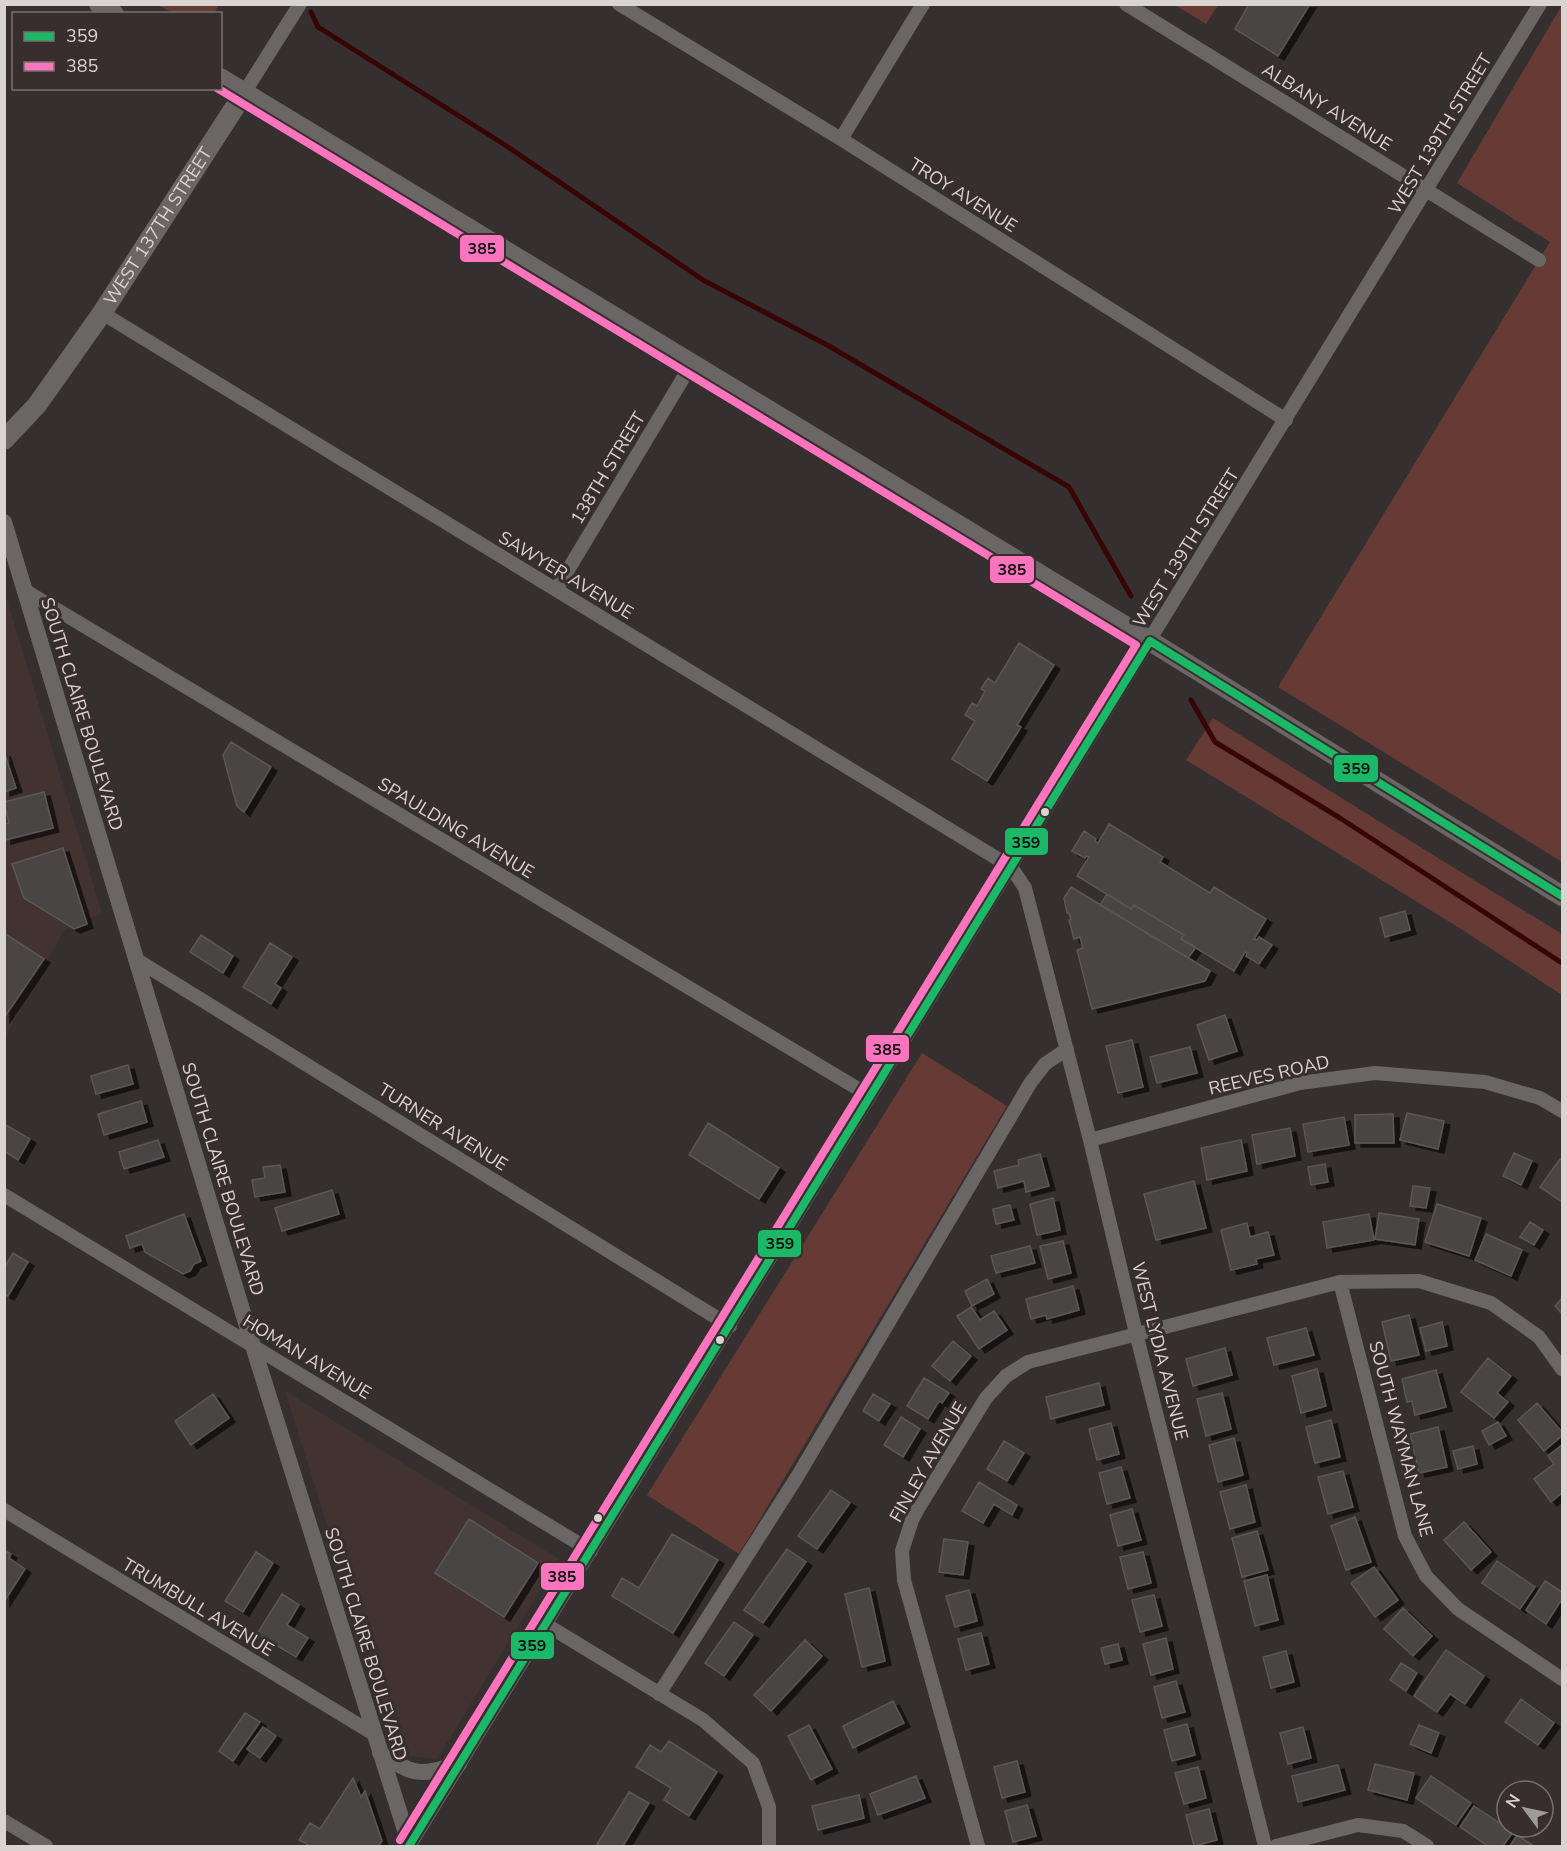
<svg xmlns="http://www.w3.org/2000/svg" width="1567" height="1851" font-family="'Nunito Sans',sans-serif">
<defs>
<filter id="shadow"><feDropShadow dx="6" dy="4" stdDeviation="0" flood-color="#0009"/></filter>
</defs>
<rect width="100%" height="100%" fill="#35302f"/>
<path fill="#423331" d="M 4,590 L 102,913 L 64,930 L 5,1038 Z
M 285,1391 L 559,1559 L 437,1759 L 399,1755 Z"/>
<path fill="#663a35" d="M 158,5 L 219,4 L 219,5 L 214,13 L 173,13 Z
M 1175,5 L 1218,5 L 1206,24 Z
M 1562,5 L 1562,862 L 1278,687 L 1550,242 L 1457,183 Z
M 1213,718 L 1430,853 L 1562,934 L 1562,995 L 1461,929 L 1186,760 Z
M 922,1053 L 1007,1106 L 739,1554 L 647,1495 Z"/>
<g fill="none" stroke-linecap="round" stroke-linejoin="round">
<path stroke="#380405" stroke-width="5" d="M 311,12 L 318,27 L 505,145 L 703,280 L 829,346 L 1069,487 L 1131,596
M 1191,700 L 1215,742 L 1340,818 L 1562,963"/>
</g>
<path fill="#484444" stroke="#5b5756" stroke-width="1.5" filter="url(#shadow)" d="M 1249,4 L 1310,4 L 1278,56 L 1235,29 Z
M 1019,643 L 1054,665 L 1017,725 L 1021,727 L 987,781 L 952,759 L 975,721 L 965,715 L 972,703 L 977,706 L 985,691 L 981,689 L 988,678 L 995,683 Z
M 231,742 L 271,767 L 244,812 L 237,806 L 223,755 Z
M 4,752 L 16,788 L 4,792 Z
M 44,792 L 53,828 L 5,840 L 4,824 L 9,823 L 4,802 Z
M 1109,824 L 1163,857 L 1160,862 L 1210,893 L 1214,887 L 1266,919 L 1254,939 L 1257,940 L 1259,937 L 1272,945 L 1259,964 L 1246,956 L 1248,953 L 1245,952 L 1234,971 L 1181,939 L 1184,935 L 1134,905 L 1131,909 L 1077,876 L 1089,857 L 1086,856 L 1085,858 L 1072,851 L 1084,831 L 1096,839 L 1095,841 L 1098,843 Z
M 63,848 L 87,924 L 74,929 L 24,898 L 12,864 Z
M 1071,887 L 1210,971 L 1205,981 L 1092,1009 L 1077,950 L 1083,948 L 1080,937 L 1074,939 L 1069,920 L 1071,919 L 1069,913 L 1067,913 L 1064,898 Z
M 1107,894 L 1131,909 L 1134,905 L 1184,935 L 1181,939 L 1196,947 L 1188,958 L 1100,905 Z
M 1405,911 L 1410,930 L 1385,937 L 1380,918 Z
M 4,933 L 44,959 L 4,1018 Z
M 201,935 L 233,956 L 223,973 L 190,952 Z
M 270,943 L 292,957 L 275,984 L 281,988 L 271,1004 L 243,987 Z
M 1225,1015 L 1237,1051 L 1209,1060 L 1197,1025 Z
M 1132,1040 L 1143,1087 L 1118,1093 L 1106,1046 Z
M 1190,1047 L 1197,1073 L 1157,1083 L 1150,1057 Z
M 128,1065 L 133,1084 L 96,1094 L 91,1076 Z
M 141,1101 L 147,1122 L 104,1135 L 98,1114 Z
M 1407,1113 L 1444,1121 L 1438,1149 L 1400,1140 Z
M 1393,1114 L 1394,1143 L 1355,1143 L 1355,1115 Z
M 1344,1117 L 1349,1145 L 1308,1152 L 1303,1124 Z
M 708,1123 L 779,1168 L 759,1199 L 689,1155 Z
M 4,1124 L 30,1139 L 18,1160 L 4,1151 Z
M 1290,1128 L 1295,1156 L 1257,1164 L 1252,1135 Z
M 158,1140 L 164,1157 L 124,1169 L 119,1152 Z
M 1241,1140 L 1247,1171 L 1207,1180 L 1201,1148 Z
M 1514,1153 L 1532,1161 L 1521,1185 L 1503,1176 Z
M 1040,1154 L 1049,1186 L 1026,1192 L 1024,1181 L 998,1188 L 994,1171 L 1019,1165 L 1018,1160 Z
M 1560,1159 L 1562,1160 L 1562,1202 L 1540,1187 Z
M 1325,1164 L 1328,1182 L 1311,1185 L 1308,1167 Z
M 280,1165 L 285,1192 L 255,1197 L 252,1180 L 265,1178 L 263,1167 Z
M 1194,1181 L 1206,1228 L 1156,1240 L 1144,1194 Z
M 1413,1186 L 1430,1188 L 1426,1208 L 1410,1206 Z
M 332,1190 L 339,1214 L 282,1231 L 275,1208 Z
M 1053,1198 L 1060,1230 L 1037,1235 L 1030,1204 Z
M 1437,1204 L 1481,1218 L 1469,1256 L 1425,1242 Z
M 1010,1205 L 1014,1220 L 996,1224 L 993,1209 Z
M 1379,1213 L 1419,1219 L 1415,1245 L 1375,1239 Z
M 184,1214 L 201,1261 L 194,1264 L 190,1271 L 183,1274 L 145,1252 L 142,1244 L 130,1248 L 126,1236 Z
M 1369,1214 L 1374,1240 L 1327,1248 L 1323,1222 Z
M 1530,1222 L 1543,1230 L 1534,1245 L 1520,1237 Z
M 1247,1223 L 1250,1237 L 1268,1232 L 1274,1255 L 1256,1259 L 1257,1264 L 1231,1270 L 1221,1230 Z
M 1486,1234 L 1522,1250 L 1511,1276 L 1475,1260 Z
M 1063,1241 L 1071,1273 L 1048,1279 L 1040,1246 Z
M 1030,1246 L 1035,1263 L 996,1273 L 991,1256 Z
M 13,1253 L 28,1262 L 8,1296 L 4,1294 L 4,1268 Z
M 987,1279 L 994,1294 L 972,1306 L 965,1291 Z
M 1073,1286 L 1079,1310 L 1047,1319 L 1046,1315 L 1031,1319 L 1026,1299 Z
M 1562,1298 L 1562,1314 L 1555,1306 Z
M 971,1307 L 980,1320 L 994,1311 L 1007,1330 L 979,1349 L 957,1316 Z
M 1409,1315 L 1419,1355 L 1391,1361 L 1382,1322 Z
M 1442,1322 L 1447,1346 L 1426,1351 L 1420,1328 Z
M 1306,1328 L 1314,1355 L 1274,1365 L 1267,1338 Z
M 953,1341 L 971,1356 L 950,1381 L 932,1366 Z
M 1225,1348 L 1232,1375 L 1193,1386 L 1186,1359 Z
M 1488,1358 L 1511,1376 L 1497,1393 L 1508,1402 L 1494,1418 L 1461,1392 Z
M 1317,1369 L 1326,1406 L 1301,1413 L 1292,1376 Z
M 1436,1370 L 1446,1407 L 1415,1415 L 1412,1401 L 1407,1402 L 1402,1379 Z
M 924,1378 L 949,1393 L 942,1403 L 939,1401 L 928,1419 L 907,1406 Z
M 1099,1383 L 1104,1405 L 1051,1419 L 1046,1397 Z
M 1222,1393 L 1231,1429 L 1206,1436 L 1197,1399 Z
M 213,1394 L 229,1418 L 191,1445 L 175,1421 Z
M 873,1394 L 890,1404 L 879,1421 L 863,1411 Z
M 1537,1403 L 1562,1432 L 1562,1436 L 1544,1451 L 1518,1420 Z
M 901,1417 L 920,1429 L 903,1457 L 884,1445 Z
M 1331,1420 L 1340,1457 L 1315,1463 L 1306,1427 Z
M 1498,1422 L 1506,1436 L 1489,1445 L 1482,1431 Z
M 1111,1423 L 1119,1454 L 1097,1460 L 1089,1429 Z
M 1438,1427 L 1447,1467 L 1419,1473 L 1410,1434 Z
M 1234,1438 L 1243,1475 L 1218,1482 L 1209,1445 Z
M 1004,1441 L 1024,1453 L 1007,1481 L 987,1469 Z
M 1562,1445 L 1562,1493 L 1551,1502 L 1534,1479 L 1554,1464 L 1548,1456 Z
M 1473,1446 L 1477,1464 L 1458,1469 L 1453,1451 Z
M 1121,1467 L 1130,1498 L 1107,1504 L 1099,1473 Z
M 1343,1471 L 1353,1507 L 1328,1514 L 1318,1477 Z
M 979,1482 L 1017,1505 L 1012,1515 L 994,1504 L 983,1523 L 962,1511 Z
M 1246,1485 L 1255,1522 L 1230,1529 L 1220,1492 Z
M 831,1490 L 850,1503 L 817,1549 L 798,1536 Z
M 1132,1509 L 1141,1540 L 1118,1546 L 1110,1515 Z
M 1355,1517 L 1371,1562 L 1346,1570 L 1331,1526 Z
M 469,1519 L 538,1563 L 504,1617 L 435,1573 Z
M 1464,1522 L 1491,1552 L 1471,1570 L 1444,1540 Z
M 1257,1531 L 1268,1570 L 1242,1577 L 1232,1538 Z
M 672,1534 L 718,1560 L 673,1633 L 612,1596 L 622,1578 L 639,1588 Z
M 944,1539 L 968,1542 L 963,1575 L 939,1572 Z
M 787,1549 L 806,1562 L 763,1623 L 744,1610 Z
M 4,1550 L 11,1554 L 9,1558 L 25,1569 L 4,1602 Z
M 256,1552 L 273,1563 L 243,1612 L 225,1601 Z
M 1143,1552 L 1151,1583 L 1128,1589 L 1120,1557 Z
M 1497,1561 L 1535,1587 L 1520,1609 L 1482,1583 Z
M 1374,1567 L 1398,1600 L 1375,1617 L 1351,1583 Z
M 1267,1575 L 1278,1620 L 1255,1626 L 1244,1581 Z
M 1545,1581 L 1562,1592 L 1562,1599 L 1546,1624 L 1526,1610 Z
M 869,1588 L 885,1661 L 862,1667 L 845,1594 Z
M 969,1590 L 977,1621 L 955,1627 L 946,1596 Z
M 282,1594 L 299,1605 L 287,1625 L 308,1638 L 296,1657 L 257,1634 Z
M 1154,1595 L 1162,1626 L 1140,1632 L 1132,1600 Z
M 1403,1608 L 1432,1636 L 1413,1656 L 1384,1629 Z
M 734,1622 L 753,1635 L 724,1676 L 705,1663 Z
M 981,1633 L 989,1664 L 966,1670 L 958,1639 Z
M 1166,1638 L 1173,1669 L 1151,1675 L 1143,1644 Z
M 805,1640 L 822,1656 L 771,1711 L 754,1695 Z
M 1118,1644 L 1122,1660 L 1105,1664 L 1101,1648 Z
M 1446,1650 L 1484,1676 L 1465,1704 L 1450,1694 L 1437,1712 L 1414,1696 Z
M 1286,1651 L 1294,1682 L 1271,1688 L 1263,1657 Z
M 1401,1663 L 1417,1673 L 1406,1691 L 1390,1680 Z
M 1176,1681 L 1185,1712 L 1162,1718 L 1154,1687 Z
M 1521,1699 L 1554,1723 L 1538,1745 L 1505,1722 Z
M 893,1701 L 904,1723 L 853,1748 L 843,1726 Z
M 245,1713 L 260,1722 L 233,1761 L 219,1751 Z
M 1187,1724 L 1195,1755 L 1172,1761 L 1164,1730 Z
M 809,1725 L 832,1769 L 811,1780 L 788,1736 Z
M 1419,1725 L 1439,1733 L 1431,1753 L 1410,1744 Z
M 263,1727 L 276,1736 L 260,1758 L 247,1749 Z
M 1303,1727 L 1311,1758 L 1288,1764 L 1280,1733 Z
M 669,1741 L 717,1772 L 689,1816 L 664,1800 L 671,1788 L 636,1767 L 650,1745 L 661,1752 Z
M 1017,1761 L 1025,1792 L 1002,1798 L 994,1767 Z
M 1375,1764 L 1414,1773 L 1407,1800 L 1368,1790 Z
M 1338,1765 L 1345,1790 L 1298,1802 L 1292,1776 Z
M 1198,1767 L 1206,1798 L 1184,1804 L 1175,1773 Z
M 916,1776 L 925,1798 L 878,1815 L 870,1794 Z
M 1431,1776 L 1471,1803 L 1456,1825 L 1416,1798 Z
M 353,1778 L 361,1797 L 365,1791 L 382,1841 L 378,1846 L 310,1846 L 299,1840 L 310,1823 L 320,1829 Z
M 629,1792 L 649,1803 L 623,1846 L 596,1846 Z
M 859,1795 L 864,1818 L 818,1830 L 812,1806 Z
M 1027,1805 L 1036,1836 L 1013,1842 L 1005,1811 Z
M 1474,1806 L 1513,1832 L 1503,1846 L 1488,1846 L 1460,1827 Z
M 1209,1809 L 1217,1840 L 1194,1846 L 1186,1815 Z
M 1517,1835 L 1534,1846 L 1510,1846 Z"/>
<g fill="none" stroke-linecap="round" stroke-linejoin="round">
<path stroke="#6b6666" stroke-width="14" d="M 619,4 L 841,139 L 1286,420
M 1126,4 L 1539,260
M 244,93 L 300,4
M 841,139 L 923,4
M 102,313 L 1011,867 L 1025,888 L 1090,1140 L 1136,1333 L 1265,1846
M 24,590 L 870,1096
M 556,590 L 691,365
M 137,960 L 730,1326
M 1090,1140 L 1300,1083 L 1375,1073 L 1485,1082 L 1540,1098 L 1562,1111
M 4,1195 L 591,1551
M 1340,1282 L 1405,1536 L 1426,1576 L 1458,1609 L 1562,1679
M 4,1510 L 374,1734
M 545,1624 L 703,1720 L 753,1763 L 769,1807 L 769,1846
M 659,1694 L 797,1477 L 1031,1082 L 1045,1064 L 1067,1049
M 4,1821 L 46,1846
M 409,1846 L 1540,4
M 978,1846 L 904,1580 L 902,1551 L 912,1520 L 919,1507 L 986,1398 L 1006,1376 L 1028,1362 L 1340,1282 L 1419,1281 L 1491,1303 L 1539,1337 L 1562,1369
M 1276,1846 L 1358,1825 L 1403,1831 L 1427,1846"/>
<path stroke="#6b6666" stroke-width="16" d="M 4,522 L 253,1346 L 410,1846
M 380,1753 C 415,1776 419,1776 459,1764"/>
<g stroke="#6b6666" stroke-width="20">
<path d="M 99,4 L 114,14"/>
<path d="M 220,78 L 1150,641 L 1562,896"/>
<path id="s1" d="M 4,440 L 37,405 L 102,313 L 244,93"/>
</g>
<g stroke="#372e2d" stroke-width="12">
<path id="bus-1" d="M 1150,641 L 1562,896
M 409,1846 L 1150,641"/>
</g>
<g stroke="#372e2d" stroke-width="12">
<path id="bus-2" d="M 217,88 L 1136,645 L 400,1840"/>
</g>
<use href="#bus-1" stroke="#1ab867" stroke-width="8"/>
<use href="#bus-2" stroke="#fc73be" stroke-width="8"/>
</g>
<g fill="#d9d3d2" stroke="#372e2d" stroke-width="2">
<circle cx="1045" cy="812" r="5"/>
<circle cx="720" cy="1340" r="5"/>
<circle cx="598" cy="1518" r="5"/>
</g>
<g text-anchor="middle" dominant-baseline="central" stroke-width="6" stroke-linejoin="round" paint-order="stroke">
<g font-size="18" fill="#d9d3d2" stroke="#372e2d">
<text transform="translate(1327 107) rotate(32)">ALBANY AVENUE</text>
<text transform="translate(1440 134) rotate(-59)">WEST 139TH STREET</text>
<text transform="translate(963 195) rotate(32)">TROY AVENUE</text>
<text stroke="none"><textPath href="#s1" startOffset="264">WEST 137TH STREET</textPath></text>
<text transform="translate(608 468) rotate(-59)">138TH STREET</text>
<text transform="translate(1186 548) rotate(-58)">WEST 139TH STREET</text>
<text transform="translate(566 575) rotate(31)">SAWYER AVENUE</text>
<text transform="translate(82 714) rotate(73)">SOUTH CLAIRE BOULEVARD</text>
<text transform="translate(456 828) rotate(31)">SPAULDING AVENUE</text>
<text transform="translate(1269 1075) rotate(-13)">REEVES ROAD</text>
<text transform="translate(443 1127) rotate(32)">TURNER AVENUE</text>
<text transform="translate(223 1179) rotate(73)">SOUTH CLAIRE BOULEVARD</text>
<text transform="translate(1160 1351) rotate(76)">WEST LYDIA AVENUE</text>
<text transform="translate(307 1357) rotate(31)">HOMAN AVENUE</text>
<text transform="translate(1401 1439) rotate(75)">SOUTH WAYMAN LANE</text>
<text transform="translate(928 1462) rotate(-60)">FINLEY AVENUE</text>
<text transform="translate(198 1607) rotate(31)">TRUMBULL AVENUE</text>
<text transform="translate(366 1644) rotate(73)">SOUTH CLAIRE BOULEVARD</text>
</g>
</g>
<g stroke="#372e2d" stroke-width="2">
<rect x="459" y="234" width="46" height="29" rx="6" fill="#fc73be"/>
<rect x="989" y="555" width="46" height="29" rx="6" fill="#fc73be"/>
<rect x="1333" y="754" width="46" height="29" rx="6" fill="#1ab867"/>
<rect x="1004" y="827" width="45" height="29" rx="6" fill="#1ab867"/>
<rect x="865" y="1034" width="45" height="29" rx="6" fill="#fc73be"/>
<rect x="757" y="1229" width="45" height="29" rx="6" fill="#1ab867"/>
<rect x="540" y="1562" width="45" height="29" rx="6" fill="#fc73be"/>
<rect x="510" y="1631" width="45" height="29" rx="6" fill="#1ab867"/>
</g>
<g font-size="16" text-anchor="middle" font-weight="bold" fill="#111">
<text x="482" y="254">385</text>
<text x="1012" y="575">385</text>
<text x="1356" y="774">359</text>
<text x="1026" y="848">359</text>
<text x="887" y="1055">385</text>
<text x="780" y="1249">359</text>
<text x="562" y="1582">385</text>
<text x="532" y="1651">359</text>
</g>
<rect width="1567" height="1851" fill="none" stroke="#d9d3d2" stroke-width="12"/>
<rect x="12" y="12" width="210" height="78" fill="#372e2d" stroke="#78706f" stroke-width="1.5"/>
<rect x="24" y="32" width="30" height="9" fill="#1ab867" stroke="#78706f" stroke-width="1.5"/>
<text x="66" y="42" font-size="18" fill="#d9d3d2">359</text>
<rect x="24" y="62" width="30" height="9" fill="#fc73be" stroke="#78706f" stroke-width="1.5"/>
<text x="66" y="72" font-size="18" fill="#d9d3d2">385</text>
<g transform="translate(1525 1809) rotate(303)"><circle r="28" fill="#372e2d" stroke="#78706f" stroke-width="1.5"/>
<path d="M0-4.5L10 22L0 15L-10 22Z" fill="#a09a99"/>
<text y="-9" font-size="16" font-weight="bold" text-anchor="middle" fill="#d9d3d2">N</text>
</g>
</svg>
